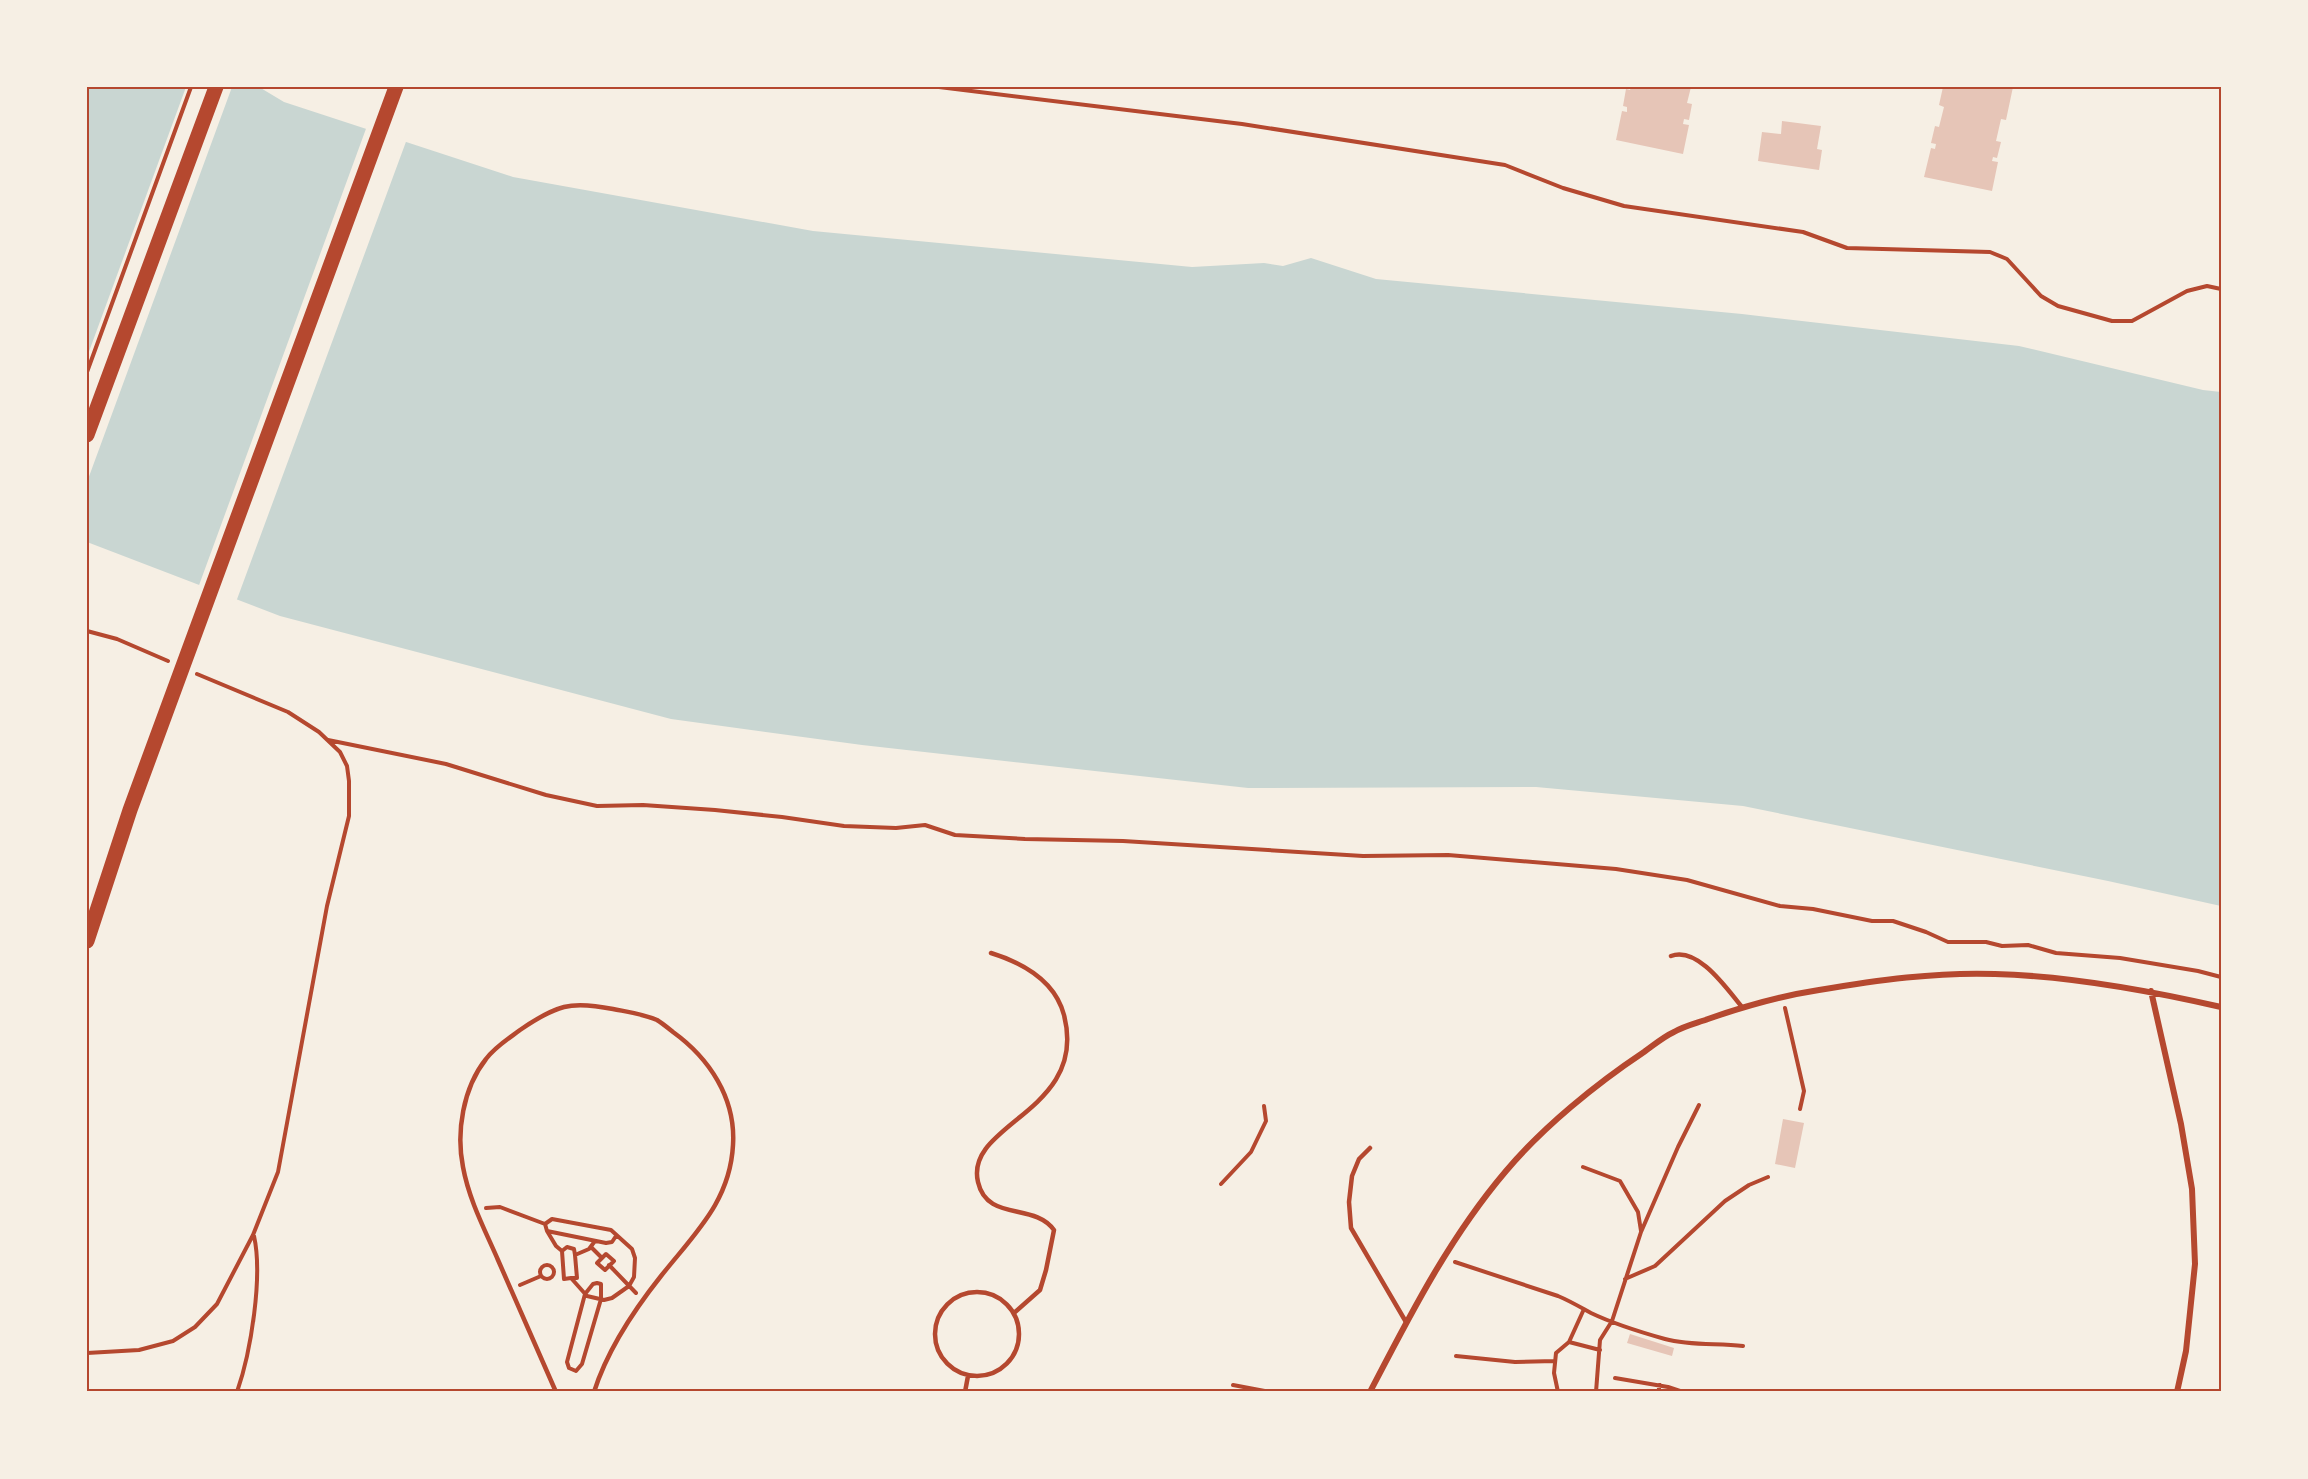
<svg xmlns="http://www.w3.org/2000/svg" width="2308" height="1479" font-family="'Fira Sans',sans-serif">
<rect width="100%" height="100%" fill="#f6efe4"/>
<path fill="#c9d6d2" d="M 87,87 L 259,87 L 284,102 L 513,177 L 813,231 L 1192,267 L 1264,263 L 1283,266 L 1311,258 L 1376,279 L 1742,314 L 2019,346 L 2203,390 L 2221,392 L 2221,906 L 2108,881 L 1743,806 L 1536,787 L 1248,788 L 862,745 L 671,719 L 280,616 L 87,542 Z"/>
<path fill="#f6efe4" d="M 186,87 L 232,87 L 87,482 L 87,357 Z
M 367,126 L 407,139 L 236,602 L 198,588 Z"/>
<path fill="#e6c5b7" d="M 1631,87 L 1691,87 L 1687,103 L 1692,104 L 1689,120 L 1684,119 L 1683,124 L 1689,125 L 1683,154 L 1616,140 L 1622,111 L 1627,112 L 1627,107 L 1623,106 L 1626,89 L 1630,90 Z
M 1943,87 L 2013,87 L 2006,120 L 2001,119 L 1996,141 L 2001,142 L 1997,158 L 1993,157 L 1992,161 L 1998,162 L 1992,191 L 1924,177 L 1931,148 L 1935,149 L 1936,144 L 1931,143 L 1935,126 L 1939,127 L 1944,107 L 1939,105 Z
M 1782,121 L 1821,126 L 1817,149 L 1822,150 L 1819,170 L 1758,161 L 1762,132 L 1781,134 Z
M 1783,1119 L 1804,1123 L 1795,1168 L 1775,1164 Z
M 1630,1334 L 1674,1348 L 1672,1356 L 1627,1343 Z"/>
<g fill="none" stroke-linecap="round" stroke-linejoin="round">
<path stroke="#b5482f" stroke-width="4" d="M 939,87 L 1242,124 L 1505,165 L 1563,188 L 1624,206 L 1803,232 L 1847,248 L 1990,252 L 2007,259 L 2041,296 L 2058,306 L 2112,321 L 2132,321 L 2187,291 L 2207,286 L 2221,289
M 87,372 L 191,87
M 87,631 L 117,639 L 168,661
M 328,740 L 446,764 L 546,795 L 597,806 L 643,805 L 715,810 L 782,817 L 844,826 L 896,828 L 925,825 L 955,835 L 1025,839 L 1123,841 L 1363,856 L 1448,855 L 1616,869 L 1687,880 L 1780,906 L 1813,909 L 1872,921 L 1893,921 L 1926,932 L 1948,942 L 1986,942 L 2002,946 L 2028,945 L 2056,953 L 2120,958 L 2198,971 L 2221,977
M 1785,1008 L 1804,1091 L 1800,1109
M 1583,1167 L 1620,1181 L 1638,1212 L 1641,1231
M 1221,1184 L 1251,1152 L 1266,1121 L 1264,1106
M 486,1208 L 500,1207 L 545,1224 L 547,1231 L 606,1243 L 612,1242 L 616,1236
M 545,1224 L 552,1219 L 611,1230 L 632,1249 L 635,1258 L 634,1277 L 629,1286 L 612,1298 L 604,1300 L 587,1296 L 571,1278 L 577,1278 L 575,1255
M 547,1231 L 556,1246 L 562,1251 L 567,1247 L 574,1249 L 575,1255 L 589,1249 L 595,1241
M 591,1247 L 602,1258
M 562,1251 L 564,1279 L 571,1278
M 606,1254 L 614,1261 L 605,1270 L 597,1263 Z
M 1455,1262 L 1558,1296 C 1570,1301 1580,1307 1591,1313 C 1614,1324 1640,1332 1665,1339 C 1691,1346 1717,1343 1743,1346
M 609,1265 L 636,1293
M540 1272a7 7 0 1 1 14 0a7 7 0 1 1-14 0Z
M 1625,1279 L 1655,1266 L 1725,1201 L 1749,1185 L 1768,1177
M 597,1283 L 601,1284 L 601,1299 L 582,1364 L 576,1371 L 569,1368 L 567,1362 L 585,1294 L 593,1284 Z
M 520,1285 L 541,1276
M 1569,1342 L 1584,1309
M 87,1353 L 139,1350 L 173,1341 L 195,1327 L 217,1304 L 253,1235 L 278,1172 L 327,906 L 349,816 L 349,781 L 347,766 L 340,752 L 319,732 L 288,712 L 197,674
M 1456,1356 L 1515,1362 L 1555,1361
M 1615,1378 L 1668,1387 L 1683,1392
M 1233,1385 L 1270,1392
M 237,1392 C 251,1352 263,1276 254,1236
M 1558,1392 L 1554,1373 L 1556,1353 L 1569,1342 L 1600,1350
M 1596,1392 L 1600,1340 L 1612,1321 L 1641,1232 L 1678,1147 L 1699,1105
M 1658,1392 L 1660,1385"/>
<path stroke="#b5482f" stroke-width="4.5" d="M 991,953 C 1023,963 1055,981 1064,1015 C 1089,1112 964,1123 978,1182 C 987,1222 1034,1202 1054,1230 L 1046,1270 L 1040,1290 L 1014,1313
M 1671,956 C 1698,946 1727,989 1742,1007
M 1370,1148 L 1359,1159 L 1352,1176 L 1349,1202 L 1351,1228 L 1406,1322
M935 1334a42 42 0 1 1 84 0a42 42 0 1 1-84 0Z
M 556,1392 C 537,1348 517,1304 498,1260 C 485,1230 469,1200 463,1167 C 456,1132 463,1088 486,1059 C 495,1047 508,1039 520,1030 C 533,1021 549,1011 564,1007 C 579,1003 598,1006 613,1009 C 628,1012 643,1014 657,1020 C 662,1023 668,1028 673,1032 C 709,1058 736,1098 733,1145 C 730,1202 694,1234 661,1276 C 634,1310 607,1351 594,1392
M 965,1392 L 968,1376"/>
<path stroke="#b5482f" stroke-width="6" d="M 2151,991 L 2181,1124 L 2192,1189 L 2195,1264 L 2186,1351 L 2177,1392
M 1370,1392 C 1410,1315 1449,1238 1506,1171 C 1543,1127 1596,1084 1644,1052 C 1654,1045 1663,1037 1674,1032 C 1684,1026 1697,1023 1708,1019 C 1745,1006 1780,996 1819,990 C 1877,980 1936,972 1995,974 C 2071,976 2147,990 2221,1007"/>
<path stroke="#b5482f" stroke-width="15" d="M 87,435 L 216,87
M 87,941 L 130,810 L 396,87"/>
</g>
<rect width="2308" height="1479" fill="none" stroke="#f6efe4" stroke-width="177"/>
<rect x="88" y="88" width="2132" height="1302" fill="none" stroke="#b5482f" stroke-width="2"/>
</svg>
